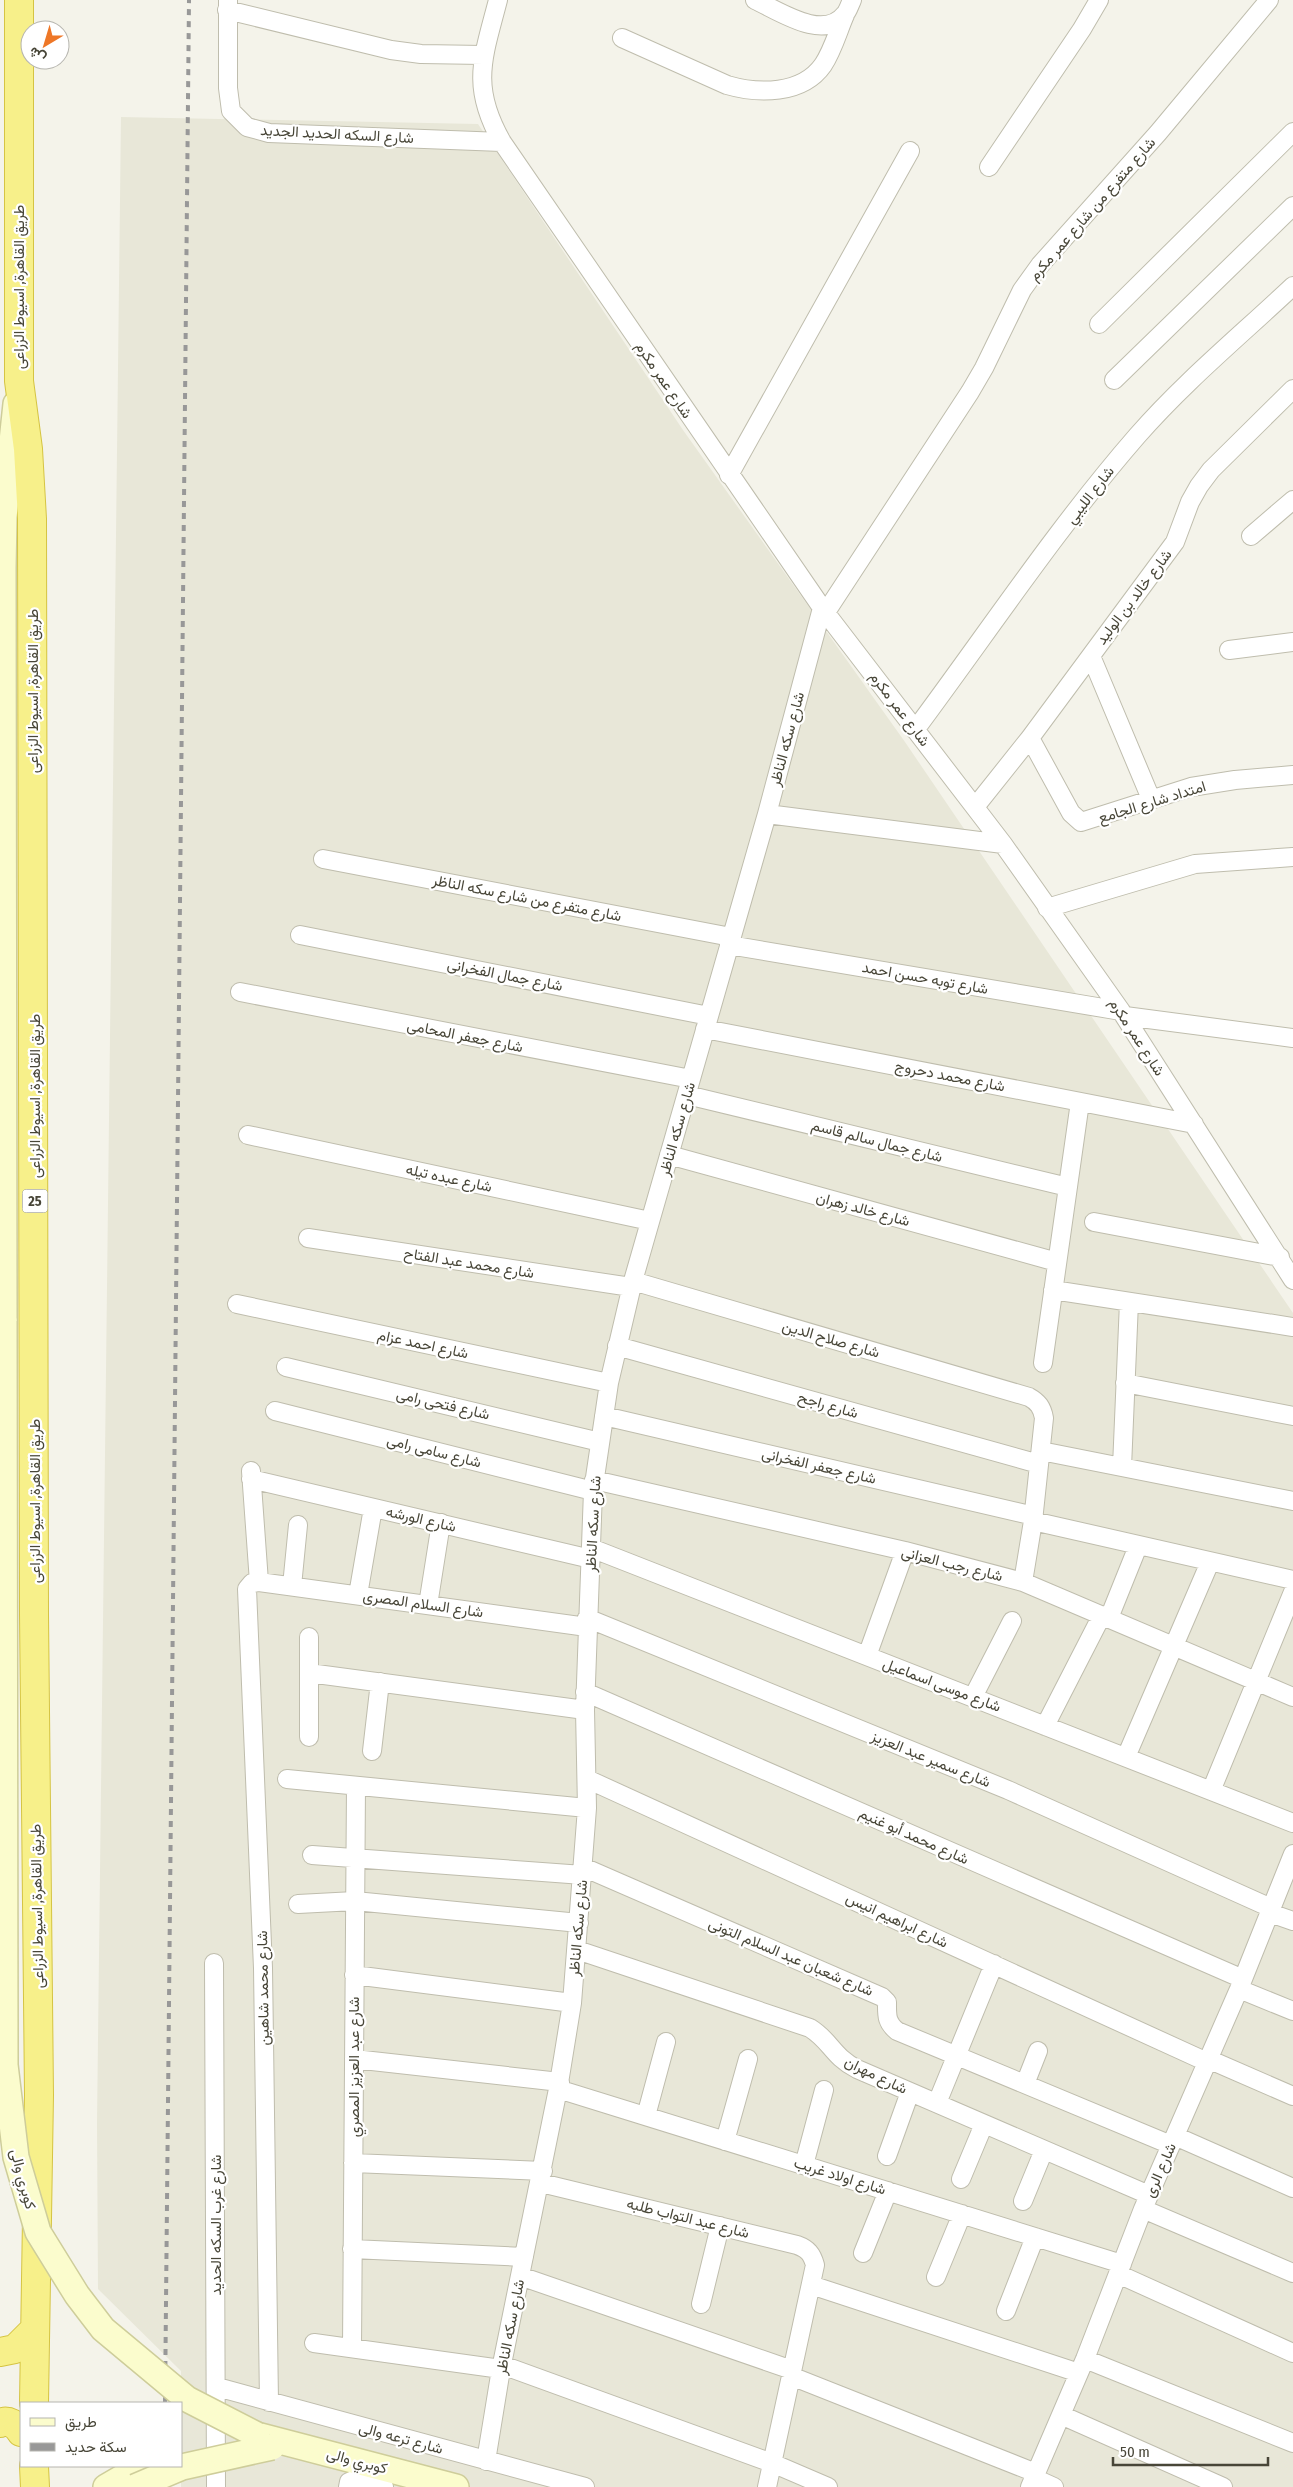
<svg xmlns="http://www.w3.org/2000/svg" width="1293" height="2487" font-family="'Fira Sans Condensed',Vazirmatn,sans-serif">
<rect width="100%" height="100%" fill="#f4f3ea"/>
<path fill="#e8e7d8" d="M 121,117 L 478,124 L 683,430 L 905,742 L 1293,1313 L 1293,2487 L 181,2487 L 181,2371 L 98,2289 L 97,2123 Z"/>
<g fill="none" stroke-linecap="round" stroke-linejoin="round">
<g stroke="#bfbdad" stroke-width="20">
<path id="minor" d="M 228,0 L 228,88 L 231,111 L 247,127 L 269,133 L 502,142
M 498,0 C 483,58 470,86 502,142 L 822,608 L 1003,844 L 1121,1011 L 1293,1280
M 755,0 C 779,11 824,42 845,14 C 848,11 850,4 852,0
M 227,10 L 391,50 L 421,54 L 483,55
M 622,38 L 727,85 C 758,94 802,95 823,65 C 833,50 838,31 845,15
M 989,167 L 1082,29 L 1099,0
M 1099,324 L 1293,132
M 1114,380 L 1293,206
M 729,475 L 910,151
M 1251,536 L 1293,500
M 826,612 L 970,392 L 984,368 L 1022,290 L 1040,265 L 1158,133 L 1269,0
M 1229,650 L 1293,642
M 1091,656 L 1151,799
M 915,730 C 988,632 1057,528 1137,436 C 1184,382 1241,335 1293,286
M 1030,738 L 1071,813 L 1081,822 L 1191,787 L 1235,780 L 1293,775
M 975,807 L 1030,738 L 1175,542 L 1190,502 L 1199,486 L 1211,470 L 1293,389
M 767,814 L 1003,844
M 323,859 L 731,937
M 1047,908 L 1195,864 L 1293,857
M 300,935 L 709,1016
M 729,945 L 1121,1011
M 240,992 L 691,1079
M 1125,1016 L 1293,1038
M 705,1029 L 1194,1124
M 687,1095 L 1068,1187
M 248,1135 L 650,1221
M 669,1155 L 1057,1262
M 1094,1222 L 1280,1257
M 308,1238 L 631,1287
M 633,1281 L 1029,1397 C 1038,1402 1042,1407 1044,1418 L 1033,1521 L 1023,1582
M 1053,1290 L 1293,1327
M 237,1304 L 609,1383
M 617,1346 L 1039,1464
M 1043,1363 L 1080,1102
M 286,1367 L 600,1442
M 1125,1383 L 1293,1416
M 275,1411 L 593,1491
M 604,1416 L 1034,1516
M 1041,1451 L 1293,1501
M 1122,1467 L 1129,1302
M 251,1471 L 259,1582
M 251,1479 L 591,1559
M 594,1480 L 905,1551 L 1023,1582 L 1293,1697
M 1033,1521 L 1293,1580
M 591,1548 L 1293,1823
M 292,1586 L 298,1525
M 358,1595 L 373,1508
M 428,1605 L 441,1523
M 587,1618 L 1008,1790 L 1271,1908
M 1109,1618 L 1138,1546
M 867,1656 L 905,1551
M 309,1673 L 585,1710
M 585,1692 L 1243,1979
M 973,1697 L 1012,1621
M 1045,1726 L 1102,1615
M 309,1737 L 309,1637
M 372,1751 L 380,1682
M 1126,1757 L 1210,1562
M 287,1779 L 587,1808
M 587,1779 L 1207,2062
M 1211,1791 L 1293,1592
M 312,1855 L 583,1875
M 583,1867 L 882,1997 L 887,2002 C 887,2015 886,2022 897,2031 L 1171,2145
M 298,1904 L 355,1901 L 579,1923
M 1270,1913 L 1293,1921
M 577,1950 L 810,2028 C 831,2041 832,2056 857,2069 L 1149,2195
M 214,1963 L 216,2487
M 354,1975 L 572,2003
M 1239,1989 L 1293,2011
M 354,2059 L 560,2082
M 1208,2059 L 1293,2096
M 1025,2084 L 1038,2051
M 558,2089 L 1122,2264
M 937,2103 L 994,1964
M 646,2116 L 666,2042
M 1175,2136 L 1293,2188
M 725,2141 L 748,2059
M 887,2156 L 910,2092
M 353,2163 L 543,2171
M 804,2165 L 824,2090
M 961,2179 L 984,2124
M 541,2183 L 797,2245 C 808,2249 812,2254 815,2265 L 767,2487
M 1023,2201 L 1044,2150
M 1143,2209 L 1293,2273
M 352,2249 L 524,2257
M 863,2253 L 888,2191
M 1118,2274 L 1293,2353
M 520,2276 L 792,2370
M 936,2277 L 962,2214
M 811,2285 L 1079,2373
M 701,2304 L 720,2226
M 1006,2311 L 1035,2237
M 314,2343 L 501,2369
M 352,2348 L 356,1786
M 1085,2359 L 1293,2443
M 502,2365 L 772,2463 L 828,2487
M 791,2376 L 1036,2473
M 217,2387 L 585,2487
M 269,2402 L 263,1968 L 247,1589 L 252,1583 L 259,1582 L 587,1627
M 1061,2415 L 1223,2487
M 486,2461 L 501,2369 L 558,2089 L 572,2003 L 587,1808 L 585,1710 L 593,1491 L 609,1383 L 633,1281 L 767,814 L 822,608
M 1034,2478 L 1054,2487
M 348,2487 L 349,2482 L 356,2479 L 384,2487
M 1030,2487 L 1085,2359 L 1143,2209 L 1239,1989 L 1293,1854"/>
</g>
<g stroke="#cecd9a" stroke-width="28">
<path id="secondary" d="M 4,1321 L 3,568 L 4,517 L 16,404
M 257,2435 L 456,2487
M 106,2487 L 142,2466"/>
</g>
<g stroke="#d5c443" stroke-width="30">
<path id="trunk" d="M 19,0 L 19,381 L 28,449 L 32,519 L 34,1614 L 39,2095 L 34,2403
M 0,2352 L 15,2349 L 35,2329
M 0,2423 C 8,2419 17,2425 21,2432
M 34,2466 L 35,2487"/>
</g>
<use href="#minor" stroke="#fff" stroke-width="18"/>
<use href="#secondary" stroke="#fbfccd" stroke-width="25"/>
<use href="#trunk" stroke="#f7f08a" stroke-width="28"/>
<path stroke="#989898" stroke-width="4" stroke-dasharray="6 6" stroke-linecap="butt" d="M 165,2403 L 189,0
M 164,2487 L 164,2466"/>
<g stroke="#cecd9a" stroke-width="28" stroke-linecap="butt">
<path id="secondary-bridge" d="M 4,1321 L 5,2065 L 16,2157 L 38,2232 L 77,2295 L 103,2329 L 187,2399 L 257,2435
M 135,2487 L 182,2467 L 272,2447"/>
</g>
<use href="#secondary-bridge" stroke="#fbfccd" stroke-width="25"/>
</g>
<g text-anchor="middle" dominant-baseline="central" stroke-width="4.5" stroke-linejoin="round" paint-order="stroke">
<rect fill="#fff" stroke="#7f7e74" stroke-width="1" x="22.5" y="1189.5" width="25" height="23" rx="4"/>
<g font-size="14" font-weight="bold" fill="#484638">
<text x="35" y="1201">25</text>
</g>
<g font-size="15" fill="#484638" stroke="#fff">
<text transform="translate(337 134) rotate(3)">شارع السكه الحديد الجديد</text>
<text transform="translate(1092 209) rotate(-49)">شارع متفرع من شارع عمر مكرم</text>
<text transform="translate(19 287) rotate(-90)">طريق القاهرة, اسيوط الزراعى</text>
<text transform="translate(664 380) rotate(56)">شارع عمر مكرم</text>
<text transform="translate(1090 495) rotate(-52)">شارع الليبي</text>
<text transform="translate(1134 597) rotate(-53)">شارع خالد بن الوليد</text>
<text transform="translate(33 691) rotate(-90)">طريق القاهرة, اسيوط الزراعى</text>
<text transform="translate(900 709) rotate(53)">شارع عمر مكرم</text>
<text transform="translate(787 739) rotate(-75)">شارع سكه الناظر</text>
<text transform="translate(1152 802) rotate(-17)">امتداد شارع الجامع</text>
<text transform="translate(527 898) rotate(11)">شارع متفرع من شارع سكه الناظر</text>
<text transform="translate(505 975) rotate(11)">شارع جمال الفخرانى</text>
<text transform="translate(925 978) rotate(10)">شارع توبه حسن احمد</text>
<text transform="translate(465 1036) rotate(11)">شارع جعفر المحامى</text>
<text transform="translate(1137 1037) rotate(57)">شارع عمر مكرم</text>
<text transform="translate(950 1076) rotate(11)">شارع محمد دحروج</text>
<text transform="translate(35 1096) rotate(-90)">طريق القاهرة, اسيوط الزراعى</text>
<text transform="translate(677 1129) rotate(-74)">شارع سكه الناظر</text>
<text transform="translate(877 1141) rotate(14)">شارع جمال سالم قاسم</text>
<text transform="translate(449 1178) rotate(12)">شارع عبده تيله</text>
<text transform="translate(863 1209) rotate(15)">شارع خالد زهران</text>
<text transform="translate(469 1263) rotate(9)">شارع محمد عبد الفتاح</text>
<text transform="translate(831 1339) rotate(16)">شارع صلاح الدين</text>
<text transform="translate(423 1344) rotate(12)">شارع احمد عزام</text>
<text transform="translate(443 1404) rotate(13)">شارع فتحى رامى</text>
<text transform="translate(828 1405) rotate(16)">شارع راجح</text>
<text transform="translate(434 1451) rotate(14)">شارع سامى رامى</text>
<text transform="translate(819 1466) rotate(13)">شارع جعفر الفخرانى</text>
<text transform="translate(35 1501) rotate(-90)">طريق القاهرة, اسيوط الزراعى</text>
<text transform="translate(421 1519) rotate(13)">شارع الورشه</text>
<text transform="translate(593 1524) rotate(-87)">شارع سكه الناظر</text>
<text transform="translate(952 1564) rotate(14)">شارع رجب العزانى</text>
<text transform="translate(423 1604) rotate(8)">شارع السلام المصرى</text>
<text transform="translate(942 1685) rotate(21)">شارع موسى اسماعيل</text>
<text transform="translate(931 1759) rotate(22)">شارع سمير عبد العزيز</text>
<text transform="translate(914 1836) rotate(24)">شارع محمد أبو غنيم</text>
<text transform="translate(37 1906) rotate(-91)">طريق القاهرة, اسيوط الزراعى</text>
<text transform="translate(897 1920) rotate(25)">شارع ابراهيم انيس</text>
<text transform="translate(578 1928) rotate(-85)">شارع سكه الناظر</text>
<text transform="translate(791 1957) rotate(23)">شارع شعبان عبد السلام التونى</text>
<text transform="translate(263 1988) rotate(-91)">شارع محمد شاهين</text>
<text transform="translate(354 2067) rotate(-90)">شارع عبد العزيز المصري</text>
<text transform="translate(876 2075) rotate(26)">شارع مهران</text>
<text transform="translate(1160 2170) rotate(-66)">شارع الرى</text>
<text transform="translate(840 2176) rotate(17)">شارع اولاد غريب</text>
<text transform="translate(23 2179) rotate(75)">كوبري والى</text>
<text transform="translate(688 2218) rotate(14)">شارع عبد التواب طلبه</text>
<text transform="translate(216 2225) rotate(-90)">شارع غرب السكه الحديد</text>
<text transform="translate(510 2327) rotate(-79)">شارع سكه الناظر</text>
<text transform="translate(401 2438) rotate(15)">شارع ترعه والى</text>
<text transform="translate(357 2461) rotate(15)">كوبري والى</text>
</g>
</g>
<rect x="20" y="2402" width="162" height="65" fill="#ffffff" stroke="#b6b5af"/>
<rect x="30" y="2418" width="25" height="8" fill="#fbfccd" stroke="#b6b5af"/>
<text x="65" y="2427" font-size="15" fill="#484638">طريق</text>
<rect x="30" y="2443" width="25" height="8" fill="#989898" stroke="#b6b5af"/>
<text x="65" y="2452" font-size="15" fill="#484638">سكة حديد</text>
<g transform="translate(45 45) rotate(218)"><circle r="24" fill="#ffffff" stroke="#b6b5af"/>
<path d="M0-4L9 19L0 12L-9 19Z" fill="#ee7727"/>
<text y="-8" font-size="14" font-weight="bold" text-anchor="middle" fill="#484638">ش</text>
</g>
<path d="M1113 2457v8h155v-8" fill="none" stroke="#484638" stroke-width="2.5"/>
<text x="1120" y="2457" font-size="15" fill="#484638" stroke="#ffffff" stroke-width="4" paint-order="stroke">50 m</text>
</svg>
